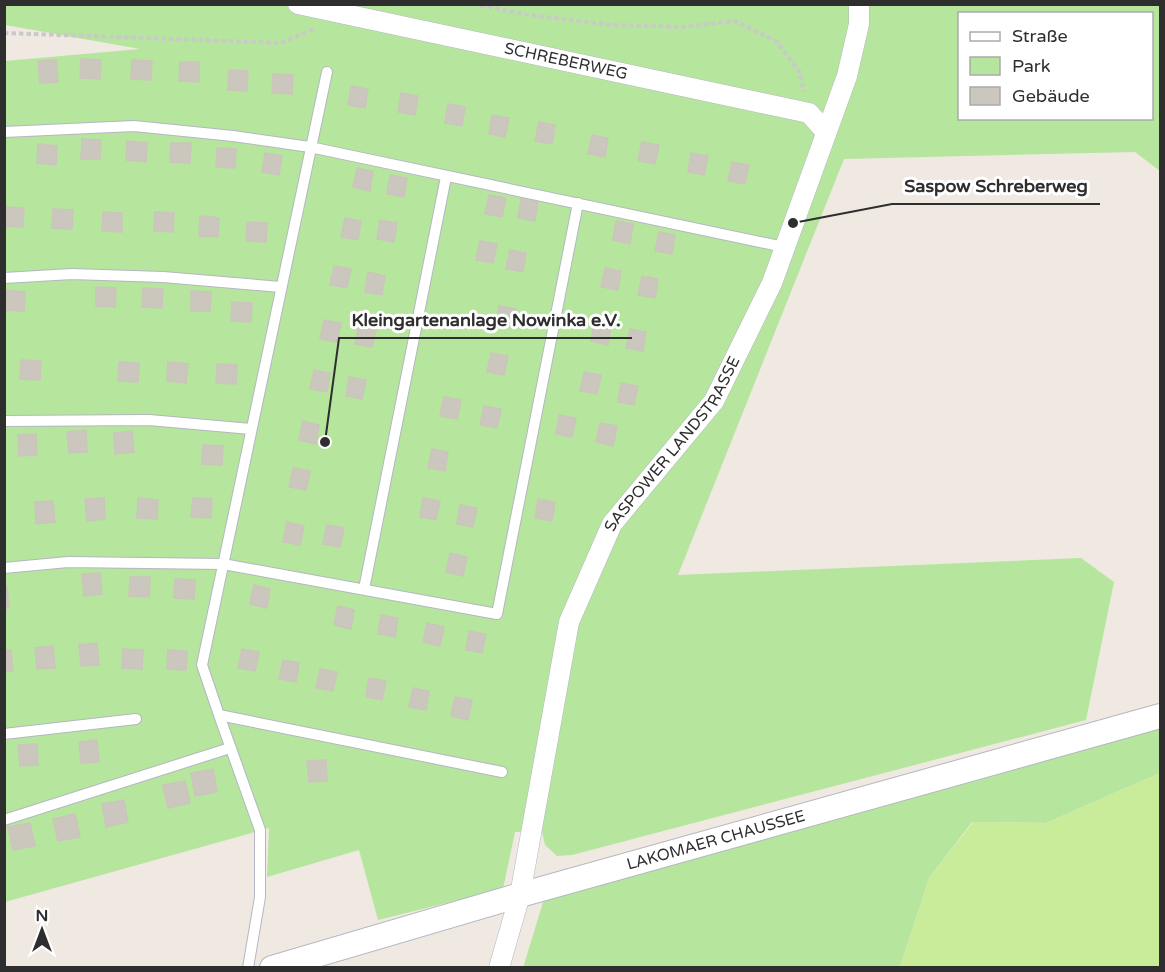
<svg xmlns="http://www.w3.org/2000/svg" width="1165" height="972" font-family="'Varela Round',sans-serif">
<rect width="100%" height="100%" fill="#efe9e1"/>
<path fill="#b6e59e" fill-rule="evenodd" d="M 5,5 L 1160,5 L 1160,171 L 1135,152 L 844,159 L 678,575 L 1081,558 L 1114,582 L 1086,720 L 572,855 L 557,856 L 545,845 L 542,831 L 515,832 L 503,889 L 378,920 L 359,850 L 267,877 L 269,828 L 5,902 L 5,61 L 140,49 L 5,25 ZM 960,14 L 1152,14 L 1152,118 L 960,118 Z
M 1160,726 L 1160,773 L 1046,823 L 972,822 L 929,878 L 900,967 L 523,968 L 544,899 Z"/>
<path fill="#c9ec9a" d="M 1160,773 L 1160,967 L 900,967 L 929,878 L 973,822 L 1046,823 Z"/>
<path fill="#cbc7bf" stroke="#cbc5ba" stroke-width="1.5" d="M 81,59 L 101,60 L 100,79 L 80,78 Z
M 56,60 L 58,82 L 40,83 L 38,61 Z
M 132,60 L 152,61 L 151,80 L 131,79 Z
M 180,62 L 199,62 L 199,82 L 179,81 Z
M 229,70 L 248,71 L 247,91 L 228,90 Z
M 273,74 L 293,75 L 292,94 L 272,93 Z
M 351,86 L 368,89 L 365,108 L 348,105 Z
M 401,93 L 418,96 L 415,115 L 398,112 Z
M 448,104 L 465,107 L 462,126 L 445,123 Z
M 492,115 L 509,118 L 505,137 L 489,134 Z
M 539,122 L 555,125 L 552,144 L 535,141 Z
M 592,135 L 608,138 L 605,157 L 588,154 Z
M 82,139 L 101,140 L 100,159 L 81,159 Z
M 127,141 L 147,143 L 146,162 L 126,160 Z
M 642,142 L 659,145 L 655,164 L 638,161 Z
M 171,143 L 191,143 L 190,163 L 170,162 Z
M 38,144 L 57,146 L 56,165 L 37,163 Z
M 217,148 L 236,149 L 235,168 L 216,167 Z
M 265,153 L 282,156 L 279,175 L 262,172 Z
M 691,153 L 708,156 L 704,175 L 688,172 Z
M 732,162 L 749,165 L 745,184 L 728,181 Z
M 357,168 L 373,171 L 370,191 L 353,187 Z
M 390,175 L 407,178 L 404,197 L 387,194 Z
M 489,195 L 506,198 L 502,217 L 485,214 Z
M 521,199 L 538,202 L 535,221 L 518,218 Z
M 4,207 L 24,208 L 23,227 L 4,226 Z
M 53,209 L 73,210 L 72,229 L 52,228 Z
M 103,212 L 122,213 L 122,232 L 102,231 Z
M 155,212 L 174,213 L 173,232 L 154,231 Z
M 200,216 L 219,218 L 218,237 L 199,236 Z
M 345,218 L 361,221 L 358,240 L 341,237 Z
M 380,220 L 397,223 L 394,242 L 377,239 Z
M 616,221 L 633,224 L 630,244 L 613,240 Z
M 247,222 L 267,223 L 266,242 L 246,241 Z
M 659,232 L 675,235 L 672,254 L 655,251 Z
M 480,241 L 497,244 L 493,263 L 476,260 Z
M 510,250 L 526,253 L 523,272 L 506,269 Z
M 334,266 L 351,269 L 347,288 L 330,285 Z
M 605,268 L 621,271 L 618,290 L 601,287 Z
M 368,272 L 385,276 L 382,295 L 365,292 Z
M 642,276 L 658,279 L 655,298 L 638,295 Z
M 96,287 L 116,288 L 115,307 L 96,306 Z
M 143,288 L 163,289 L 162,308 L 142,307 Z
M 5,290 L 25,292 L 24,311 L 4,310 Z
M 191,291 L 211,292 L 210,311 L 191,311 Z
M 232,302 L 252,303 L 251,322 L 231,321 Z
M 499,306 L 516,309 L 512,328 L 496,325 Z
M 324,320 L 341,323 L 337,342 L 320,339 Z
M 594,322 L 611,325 L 608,345 L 591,341 Z
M 359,325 L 376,328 L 372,347 L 355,344 Z
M 630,329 L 646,332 L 643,351 L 626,348 Z
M 491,353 L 508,356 L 504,375 L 487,372 Z
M 21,360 L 41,361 L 40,380 L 20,379 Z
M 119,362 L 139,363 L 138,382 L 118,381 Z
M 168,362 L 188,364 L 186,383 L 167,381 Z
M 217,364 L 237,365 L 236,384 L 216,383 Z
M 314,370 L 330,373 L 327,392 L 310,389 Z
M 584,372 L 601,375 L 597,394 L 580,391 Z
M 349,377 L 366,380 L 362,399 L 346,396 Z
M 621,383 L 638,386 L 634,405 L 618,402 Z
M 444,397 L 461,400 L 457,419 L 440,416 Z
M 484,406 L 501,409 L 497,428 L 480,425 Z
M 559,415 L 576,418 L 572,437 L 556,434 Z
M 303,421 L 319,425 L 316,444 L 299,440 Z
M 600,423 L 617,426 L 613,446 L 596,442 Z
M 86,430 L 87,452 L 69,453 L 67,432 Z
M 132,431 L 134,452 L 115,454 L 114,433 Z
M 36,434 L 37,455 L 19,456 L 18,435 Z
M 203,445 L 223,446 L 222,465 L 202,464 Z
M 432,449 L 448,452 L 445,471 L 428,468 Z
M 293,468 L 310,471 L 306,490 L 289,487 Z
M 104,498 L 105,519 L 87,521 L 85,499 Z
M 138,498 L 158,500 L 157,519 L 137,518 Z
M 193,498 L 212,499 L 211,518 L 191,517 Z
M 423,498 L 440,501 L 436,520 L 420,517 Z
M 538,499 L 555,502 L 552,521 L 535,518 Z
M 53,501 L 55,522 L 36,524 L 35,502 Z
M 460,505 L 477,508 L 473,527 L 457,524 Z
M 287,522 L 304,526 L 300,545 L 283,542 Z
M 327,525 L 344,528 L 340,547 L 323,544 Z
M 450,553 L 467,557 L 463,576 L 446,572 Z
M 100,573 L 102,594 L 84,596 L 82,574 Z
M 130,577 L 150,577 L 149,597 L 129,596 Z
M 175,579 L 195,580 L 194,599 L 174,598 Z
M 254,585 L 270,589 L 267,608 L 250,604 Z
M 4,587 L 7,587 L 9,608 L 4,608 Z
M 338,606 L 354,610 L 351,629 L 334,625 Z
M 381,615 L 398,618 L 395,637 L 378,634 Z
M 427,623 L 444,627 L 440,646 L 423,642 Z
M 469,631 L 486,634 L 482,653 L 466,650 Z
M 97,643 L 99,665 L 81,666 L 79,645 Z
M 53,646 L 55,668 L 37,669 L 35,648 Z
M 123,649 L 143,650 L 142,669 L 122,668 Z
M 242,649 L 259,652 L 255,671 L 238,668 Z
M 4,650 L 11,650 L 13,671 L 4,672 Z
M 168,650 L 187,651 L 186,670 L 167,669 Z
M 283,660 L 299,663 L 296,682 L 279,679 Z
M 320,669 L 337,672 L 333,691 L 316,688 Z
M 369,678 L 386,681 L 382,700 L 366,697 Z
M 413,688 L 429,691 L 426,710 L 409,707 Z
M 455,697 L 472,700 L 468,720 L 451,716 Z
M 97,740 L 99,762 L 81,763 L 79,742 Z
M 37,744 L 38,765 L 20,766 L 18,745 Z
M 326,760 L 327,781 L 309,782 L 307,761 Z
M 213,769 L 217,792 L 195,796 L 191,773 Z
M 185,781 L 190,803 L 168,808 L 163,785 Z
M 124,800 L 128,822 L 106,827 L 102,804 Z
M 75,814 L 80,837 L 58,841 L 53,819 Z
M 30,823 L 35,846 L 13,850 L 8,827 Z"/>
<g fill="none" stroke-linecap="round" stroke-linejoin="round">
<g stroke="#b4b7c1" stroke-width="12">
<path id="service" d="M 4,132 L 134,126 L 233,136 L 310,147 L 784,247
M 4,278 L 72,274 L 163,277 L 281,287
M 4,421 L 149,420 L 251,429
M 4,568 L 68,562 L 223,564 L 497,614 L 578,203
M 364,589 L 446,177
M 219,715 L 202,665 L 327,72
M 4,734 L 136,719
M 4,820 L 230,748
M 248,968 L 260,897 L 260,830 L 219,715 L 502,772"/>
</g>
<g stroke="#b4b7c1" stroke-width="21">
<g id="minor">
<path id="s1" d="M 298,4 L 809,113 L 826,132"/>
<path id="s2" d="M 499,968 L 520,895 L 569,622 L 612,524 L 714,401 L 772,283 L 847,76 L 859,24 L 859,4"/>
</g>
</g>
<g stroke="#b4b7c1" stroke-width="26">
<g id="tertiary">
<path id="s3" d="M 272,968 L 520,895 L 1160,716"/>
</g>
</g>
<path stroke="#c9c9c9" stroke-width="4" stroke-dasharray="4.5 3" stroke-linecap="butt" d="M 473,4 L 529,15 L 611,25 L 683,27 L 735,21 L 776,41 L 799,71 L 804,92
M 4,33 L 281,43 L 313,29"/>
<use href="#service" stroke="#fff" stroke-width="10"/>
<use href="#minor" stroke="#fff" stroke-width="20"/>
<use href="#tertiary" stroke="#fff" stroke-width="24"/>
</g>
<g text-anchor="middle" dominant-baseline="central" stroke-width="6" stroke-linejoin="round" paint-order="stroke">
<g font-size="16" fill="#2e2e2e" stroke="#fff">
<text stroke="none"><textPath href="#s1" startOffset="274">SCHREBERWEG</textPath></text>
<text stroke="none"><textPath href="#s2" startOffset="561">SASPOWER LANDSTRASSE</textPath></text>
<text stroke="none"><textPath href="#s3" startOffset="462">LAKOMAER CHAUSSEE</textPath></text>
</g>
</g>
<path fill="none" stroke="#2e2e2e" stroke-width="2" d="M793 223L892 204H1100M325 442L339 338H632"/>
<g fill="#2e2e2e" stroke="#fff" stroke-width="2">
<circle cx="793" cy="223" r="6"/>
<circle cx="325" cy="442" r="6"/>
</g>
<g font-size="18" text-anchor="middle" font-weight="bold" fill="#2e2e2e" stroke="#fff" stroke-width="6" stroke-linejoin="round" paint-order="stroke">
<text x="996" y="192">Saspow Schreberweg</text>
<text x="486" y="326">Kleingartenanlage Nowinka e.V.</text>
</g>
<rect width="1165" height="972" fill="none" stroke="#2e2e2e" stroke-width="12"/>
<rect x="958" y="12" width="195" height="108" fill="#ffffff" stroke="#ababab" stroke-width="1.5"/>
<rect x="970" y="32" width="30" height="9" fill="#ffffff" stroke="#ababab" stroke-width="1.5"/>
<text x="1012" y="42" font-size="18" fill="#2e2e2e">Straße</text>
<rect x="970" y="57" width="30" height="18" fill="#b6e59e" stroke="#ababab" stroke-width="1.5"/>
<text x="1012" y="72" font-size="18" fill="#2e2e2e">Park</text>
<rect x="970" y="87" width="30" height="18" fill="#cbc7bf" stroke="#ababab" stroke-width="1.5"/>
<text x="1012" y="102" font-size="18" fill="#2e2e2e">Gebäude</text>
<g transform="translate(42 930)" stroke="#ffffff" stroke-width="4.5" paint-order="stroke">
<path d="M0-4.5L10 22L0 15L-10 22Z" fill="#2e2e2e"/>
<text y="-9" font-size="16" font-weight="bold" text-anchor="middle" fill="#2e2e2e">N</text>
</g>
</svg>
